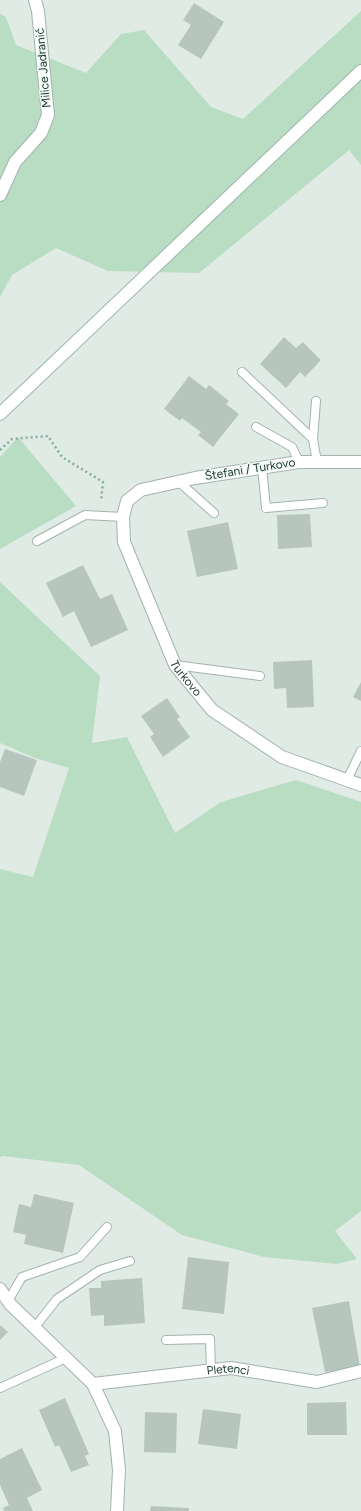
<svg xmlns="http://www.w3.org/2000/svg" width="361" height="1511" font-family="Figtree,sans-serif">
<rect width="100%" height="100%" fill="#e0ebe6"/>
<path fill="#b9ddc2" d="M 361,11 L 361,165 L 349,150 L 199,273 L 108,271 L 56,248 L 12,275 L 0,297 L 0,14 L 6,17 L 16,45 L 86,73 L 121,34 L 144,30 L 211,107 L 243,119 Z
M 18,437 L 76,506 L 0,549 L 0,457 Z
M 0,582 L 100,676 L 92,743 L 127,737 L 175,833 L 221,802 L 296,780 L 361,802 L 361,1211 L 335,1231 L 357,1259 L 337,1264 L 264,1257 L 182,1235 L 79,1165 L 3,1156 L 0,1157 L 0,869 L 33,877 L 69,768 L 35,758 L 0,743 Z"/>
<path fill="#b6c6bf" d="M 194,3 L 224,22 L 201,59 L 178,45 L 191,25 L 183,20 Z
M 284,337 L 296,348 L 303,342 L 321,360 L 305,377 L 300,372 L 286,388 L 260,364 Z
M 189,376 L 206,389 L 209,385 L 229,401 L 226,404 L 239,414 L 213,447 L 198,435 L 201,432 L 182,418 L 180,421 L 164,409 Z
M 310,514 L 312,547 L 278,549 L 277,515 Z
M 228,522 L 238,569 L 197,577 L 187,531 Z
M 83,565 L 100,599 L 112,594 L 128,630 L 91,647 L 74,611 L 63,617 L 46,583 Z
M 312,660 L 314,707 L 287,708 L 286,688 L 274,689 L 273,662 Z
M 361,682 L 361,701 L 353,697 Z
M 167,698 L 180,717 L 177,719 L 190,737 L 163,757 L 150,737 L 154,734 L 141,716 Z
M 5,749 L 37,760 L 24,796 L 0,787 L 0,762 Z
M 34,1194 L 74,1203 L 63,1253 L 24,1244 L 26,1235 L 13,1232 L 19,1204 L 31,1207 Z
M 188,1257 L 229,1262 L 224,1314 L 182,1309 Z
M 142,1278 L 145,1323 L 104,1326 L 104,1315 L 91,1316 L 89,1288 L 101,1288 L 101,1281 Z
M 349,1301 L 360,1367 L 325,1372 L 312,1308 Z
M 0,1325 L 8,1332 L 0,1340 Z
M 65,1398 L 89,1454 L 85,1456 L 89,1465 L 71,1472 L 59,1445 L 55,1447 L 39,1410 Z
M 346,1402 L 347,1435 L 307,1435 L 307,1403 Z
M 203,1409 L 241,1414 L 237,1449 L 198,1444 Z
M 145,1412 L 177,1413 L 176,1453 L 144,1452 Z
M 22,1448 L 42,1490 L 27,1498 L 33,1511 L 4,1511 L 3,1508 L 9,1505 L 0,1485 L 0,1459 Z
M 151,1506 L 189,1508 L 189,1511 L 150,1511 Z"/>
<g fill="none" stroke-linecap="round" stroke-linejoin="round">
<g stroke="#a3b3ad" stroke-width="10">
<path id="service" d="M 242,372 L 313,439 L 317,462
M 256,427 L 292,447 L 299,462
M 313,439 L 316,401
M 262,467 L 266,508 L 323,503
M 179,482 L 214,513
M 37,541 L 85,515 L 123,517
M 175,665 L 260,676
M 347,780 L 361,751
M 8,1301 L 22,1277 L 80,1257 L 107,1227
M 35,1327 L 57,1299 L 100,1270 L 130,1261
M 166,1340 L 210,1339 L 211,1370
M 0,1388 L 66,1358"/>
</g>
<g stroke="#a3b3ad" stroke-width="14">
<g id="minor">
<path d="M 0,195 L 15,162 L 41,133 L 48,115 L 38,11 L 35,0"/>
<path id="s1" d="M 361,462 L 299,462 L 195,478 L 141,490 L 127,501 L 123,517 L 124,542 L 175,665 L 212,710 L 282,757 L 361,785"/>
<path d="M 0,1289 L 10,1304 L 93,1384 L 115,1431 L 119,1470 L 117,1511"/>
<path id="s2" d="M 93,1384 L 231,1368 L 317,1382 L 361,1371"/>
</g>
</g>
<g stroke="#9fb7ae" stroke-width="14">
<path id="secondary" d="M 0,414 L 361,71"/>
</g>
<path stroke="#81af9f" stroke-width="2.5" stroke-dasharray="2 3" stroke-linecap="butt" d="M 0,450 L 12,439 L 48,436 L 62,457 L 103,482 L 101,501"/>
<use href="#service" stroke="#fff" stroke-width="8"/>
<use href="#minor" stroke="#fff" stroke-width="12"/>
<use href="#secondary" stroke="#fff" stroke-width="12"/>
</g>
<g text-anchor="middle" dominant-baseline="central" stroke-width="3" stroke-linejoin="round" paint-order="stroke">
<g font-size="12" fill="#213c34" stroke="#f1f8f4">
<text transform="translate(43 68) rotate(-95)">Milice Jadranić</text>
<text transform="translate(250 469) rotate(-9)">Štefani / Turkovo</text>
<text stroke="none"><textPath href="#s1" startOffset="432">Turkovo</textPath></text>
<text stroke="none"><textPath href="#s2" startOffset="136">Pletenci</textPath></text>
</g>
</g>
</svg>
